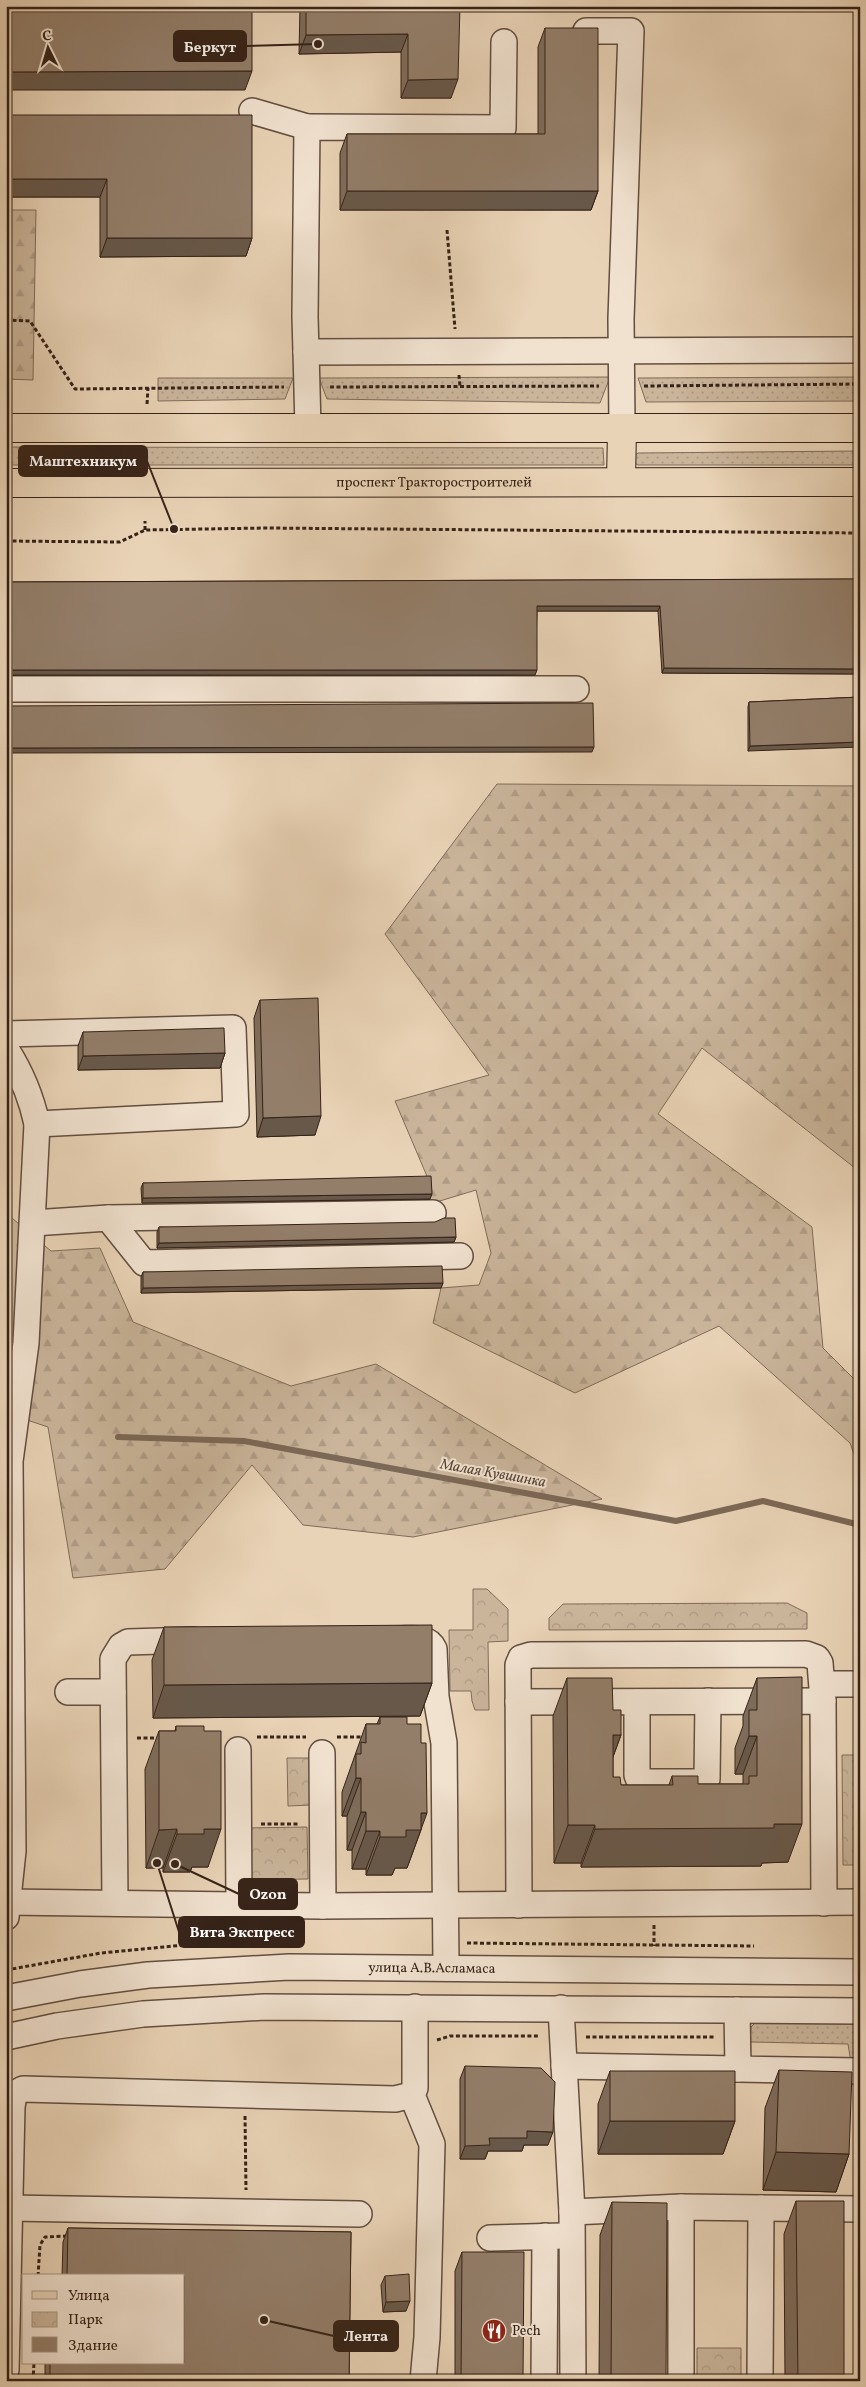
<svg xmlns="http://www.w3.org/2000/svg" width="866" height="2387" font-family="Vollkorn,serif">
<defs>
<pattern id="grass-dots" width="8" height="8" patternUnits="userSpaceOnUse" patternTransform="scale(1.25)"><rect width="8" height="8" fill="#cab59b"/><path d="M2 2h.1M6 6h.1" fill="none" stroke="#ae9b85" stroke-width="1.8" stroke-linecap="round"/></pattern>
<pattern id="forest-firs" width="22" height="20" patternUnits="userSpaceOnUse" patternTransform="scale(1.25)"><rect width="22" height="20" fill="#cab59b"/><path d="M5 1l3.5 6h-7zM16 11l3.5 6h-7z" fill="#ae9b85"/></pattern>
<pattern id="park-crowns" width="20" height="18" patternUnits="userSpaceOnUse" patternTransform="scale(1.25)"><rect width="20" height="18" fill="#cab59b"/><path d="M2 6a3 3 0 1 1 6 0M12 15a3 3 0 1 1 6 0" fill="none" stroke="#ae9b85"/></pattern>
</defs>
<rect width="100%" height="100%" fill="#e9d3b6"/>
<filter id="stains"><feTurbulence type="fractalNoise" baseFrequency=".004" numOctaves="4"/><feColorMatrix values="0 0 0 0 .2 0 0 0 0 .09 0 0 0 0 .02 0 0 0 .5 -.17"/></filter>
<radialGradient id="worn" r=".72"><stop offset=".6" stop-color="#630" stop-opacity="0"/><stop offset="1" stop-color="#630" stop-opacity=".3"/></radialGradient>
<path fill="url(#grass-dots)" stroke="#806c5a" d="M 610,377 L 600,403 L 327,399 L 319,378 Z
M 860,377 L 860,401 L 646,402 L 638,378 Z
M 158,378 L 293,378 L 285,399 L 158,401 Z
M 6,447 L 603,448 L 604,465 L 6,465 Z
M 860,451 L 860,465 L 638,465 L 635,463 L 635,455 L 638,453 Z
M 756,2022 L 860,2023 L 860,2059 L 851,2063 L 848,2044 L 750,2042 L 751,2027 Z"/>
<path fill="url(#forest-firs)" stroke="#806c5a" d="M 6,210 L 36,210 L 33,380 L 6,379 Z
M 497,784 L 860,786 L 860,1165 L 855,1168 L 702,1048 L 658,1114 L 812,1227 L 823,1348 L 860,1385 L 860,1471 L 850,1443 L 719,1326 L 575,1393 L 433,1323 L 441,1288 L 479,1285 L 491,1253 L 476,1190 L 430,1204 L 429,1181 L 395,1101 L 489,1075 L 385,934 Z
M 6,1213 L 51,1251 L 100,1248 L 133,1322 L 291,1386 L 376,1364 L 602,1499 L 413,1537 L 303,1525 L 252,1465 L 165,1569 L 73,1578 L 48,1427 L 6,1413 Z"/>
<path fill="url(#park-crowns)" stroke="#806c5a" d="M 473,1589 L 487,1589 L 508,1609 L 508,1641 L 488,1642 L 489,1710 L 475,1710 L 472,1701 L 471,1691 L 450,1691 L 449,1630 L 473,1630 Z
M 787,1603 L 807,1613 L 807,1629 L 549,1630 L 549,1618 L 563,1604 Z
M 842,1755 L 860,1755 L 860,1865 L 843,1865 Z
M 287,1758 L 312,1758 L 312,1805 L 288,1806 Z
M 307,1827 L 308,1879 L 245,1880 L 244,1828 Z
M 697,2348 L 741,2348 L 741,2381 L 697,2381 Z"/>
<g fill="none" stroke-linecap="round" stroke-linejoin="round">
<path stroke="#7c6856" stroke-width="6" d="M 118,1437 L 244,1441 L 676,1521 L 763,1501 L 860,1525"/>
<g stroke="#624e40" stroke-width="28">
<g id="minor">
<path d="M 586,31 L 631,31 L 621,319 L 622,428"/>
<path d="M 504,42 L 503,128 L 307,127 L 305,317 L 306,352 L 860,350"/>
<path d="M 252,111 L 307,127"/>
<path d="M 306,352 L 308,428"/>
<path d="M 6,689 L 576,689"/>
<path d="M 6,1034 L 233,1028 L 236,1114 L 37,1124"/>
<path d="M 6,1049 C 22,1074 31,1096 37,1124 L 26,1343 L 10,1461 L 13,1851 L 6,1917"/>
<path d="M 108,1218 L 144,1263 L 460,1256"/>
<path d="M 33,1223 L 108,1218 L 433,1213"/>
<path d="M 400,1639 C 413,1639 428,1636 434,1649 L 436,1697 L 444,1743 L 446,1968"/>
<path d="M 823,1684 L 860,1684"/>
<path d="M 68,1692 L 113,1692"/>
<path d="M 518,1702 L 823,1701 L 824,1903"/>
<path d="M 637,1702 L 637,1775 L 639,1780 L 644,1782 L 703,1782 L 707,1779 L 708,1701"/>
<path d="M 238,1750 L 239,1905"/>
<path d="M 322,1753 L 323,1906"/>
<path d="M 6,1902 L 323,1906 L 860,1902"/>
<path d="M 115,1903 L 113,1659 L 121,1646 L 128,1642 L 193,1640"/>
<path d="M 519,1905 L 518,1665 L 521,1658 L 531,1655 L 806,1654 L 817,1658 L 820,1663 L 823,1701"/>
<path id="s1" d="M 6,1998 L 80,1984 L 148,1975 L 289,1967 L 860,1972"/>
<path d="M 415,2007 L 415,2088 L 412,2095 L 432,2144 L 427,2337 L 423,2381"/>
<path d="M 561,2008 L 572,2212 L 573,2381"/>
<path d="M 737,2010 L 738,2069 L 860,2071"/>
<path d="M 6,2037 L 57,2026 L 143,2014 L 265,2007 L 860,2011"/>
<path d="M 564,2066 L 738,2069"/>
<path d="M 9,2208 L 359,2214"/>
<path d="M 572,2212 L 681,2207 L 860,2209"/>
<path d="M 490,2238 L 562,2236"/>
<path d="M 6,2370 L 12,2107 L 14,2094 L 23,2089 L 395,2099 L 412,2095"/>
<path d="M 544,2381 L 545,2236"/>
<path d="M 681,2381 L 681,2207"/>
<path d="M 760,2381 L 761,2208"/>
</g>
</g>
<g stroke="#352218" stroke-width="30">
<g id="major">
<path d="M 6,428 L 860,428"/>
<path d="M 621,482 L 622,428"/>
<path id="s2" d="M 6,483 L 860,482"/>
</g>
</g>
<path stroke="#352218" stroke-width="3" stroke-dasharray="4 2.5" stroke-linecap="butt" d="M 447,230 L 455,329
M 6,320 L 30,321 L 75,389 L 284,387
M 459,375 L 460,387
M 644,386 L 860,384
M 330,387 L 599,386
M 147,404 L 148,388
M 145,530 L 145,521
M 6,541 L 120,542 L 145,530 L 266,528 L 860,533
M 257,1737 L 306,1737
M 337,1737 L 366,1737
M 137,1738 L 161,1738
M 261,1824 L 300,1824
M 654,1925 L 654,1946
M 292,1929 L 292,1943
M 467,1943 L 754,1946
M 6,1970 L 101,1953 L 195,1944 L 256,1943
M 586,2037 L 715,2037
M 437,2040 L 450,2036 L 540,2036
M 245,2116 L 246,2190
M 38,2276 L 40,2245 L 45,2237 L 69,2236
M 33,2381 L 34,2363"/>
<use href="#minor" stroke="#f1e2d0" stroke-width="25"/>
<use href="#major" stroke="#e9d3b6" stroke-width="28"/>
</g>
<path fill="#7e6c5b" stroke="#352218" d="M 300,6 L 460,6 L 451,98 L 401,98 L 401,52 L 299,54 Z
M 545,28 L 598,191 L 591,210 L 340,210 L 340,153 L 347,134 L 538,134 L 538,47 Z
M 6,115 L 252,238 L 246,256 L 100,257 L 100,197 L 6,197 Z
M 860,579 L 860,674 L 662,673 L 658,611 L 537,611 L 535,675 L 6,675 L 6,582 Z
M 860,697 L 748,751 L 748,707 L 749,702 Z
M 260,1000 L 315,1135 L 257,1137 L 254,1018 Z
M 83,1032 L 225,1053 L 220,1068 L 78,1070 L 78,1046 Z
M 143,1183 L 430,1199 L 142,1203 L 141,1188 Z
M 159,1227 L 456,1237 L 454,1242 L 157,1248 L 157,1232 Z
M 143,1272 L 443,1283 L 441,1288 L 141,1293 L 141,1277 Z
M 164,1627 L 432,1683 L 420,1716 L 153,1718 L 152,1660 Z
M 567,1678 L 613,1710 L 621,1735 L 613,1757 L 613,1777 L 621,1785 L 669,1785 L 672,1776 L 698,1784 L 743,1784 L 743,1774 L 735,1774 L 735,1748 L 743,1726 L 743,1716 L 757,1678 L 788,1862 L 762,1863 L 761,1866 L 581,1867 L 581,1863 L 554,1863 L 553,1716 Z
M 380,1717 L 407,1724 L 421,1830 L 407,1868 L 395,1868 L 392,1875 L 366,1875 L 366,1869 L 352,1869 L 352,1850 L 347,1850 L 347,1816 L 342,1816 L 342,1792 L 366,1724 L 377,1724 Z
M 176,1726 L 208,1867 L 192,1867 L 190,1872 L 163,1872 L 163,1868 L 146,1868 L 145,1769 L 159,1731 L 175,1731 Z
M 465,2066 L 548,2145 L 524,2145 L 522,2151 L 488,2151 L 485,2159 L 460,2159 L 460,2079 Z
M 779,2070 L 849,2154 L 836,2192 L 763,2190 L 765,2108 Z
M 610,2071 L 735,2121 L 723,2154 L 598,2154 L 598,2104 Z
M 796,2201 L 844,2381 L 785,2381 L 784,2234 Z
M 612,2202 L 666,2381 L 599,2381 L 600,2235 Z
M 68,2228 L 351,2232 L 349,2381 L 45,2381 L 45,2363 L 184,2363 L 184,2276 L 62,2276 L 63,2242 Z
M 462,2252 L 523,2381 L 455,2381 L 455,2271 Z
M 385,2276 L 406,2311 L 383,2312 L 381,2285 Z"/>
<path fill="#67584a" stroke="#352218" d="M 408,34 L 401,52 L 299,54 L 306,35 Z
M 252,71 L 245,90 L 6,90 L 6,72 Z
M 458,79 L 451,98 L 401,98 L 408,80 Z
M 6,179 L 107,179 L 100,197 L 6,197 Z
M 347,191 L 598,191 L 591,210 L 340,210 Z
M 107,238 L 252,238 L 246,256 L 100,257 Z
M 537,606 L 660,606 L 658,611 L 535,611 Z
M 664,668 L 860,669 L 860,674 L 662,673 Z
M 6,670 L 537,670 L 535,675 L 6,675 Z
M 860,742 L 860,747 L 748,751 L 750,746 Z
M 594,747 L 592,752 L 6,753 L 6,748 Z
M 225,1053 L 220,1068 L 78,1070 L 83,1056 Z
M 321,1116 L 315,1135 L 257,1137 L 263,1118 Z
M 432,1194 L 430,1199 L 142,1203 L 143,1198 Z
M 456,1237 L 454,1242 L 157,1248 L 159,1243 Z
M 443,1283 L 441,1288 L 141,1293 L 143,1288 Z
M 432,1683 L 420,1716 L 153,1718 L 164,1685 Z
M 613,1735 L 621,1735 L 607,1773 Z
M 749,1736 L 757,1736 L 743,1774 L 735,1774 Z
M 356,1778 L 361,1778 L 347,1816 L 342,1816 Z
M 361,1812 L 366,1812 L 352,1850 L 347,1850 Z
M 421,1813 L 427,1813 L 407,1868 L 395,1868 L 392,1875 L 366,1875 L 380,1837 L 406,1830 Z
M 774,1824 L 802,1824 L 788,1862 L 762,1863 L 761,1866 L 581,1867 L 595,1829 Z
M 568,1825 L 595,1825 L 581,1863 L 554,1863 Z
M 177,1829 L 163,1868 L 146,1868 L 159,1830 Z
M 204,1829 L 221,1829 L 208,1867 L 192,1867 L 190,1872 L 163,1872 L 177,1834 Z
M 366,1831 L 380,1831 L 366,1869 L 352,1869 Z
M 610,2121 L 735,2121 L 723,2154 L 598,2154 Z
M 527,2131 L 553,2132 L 548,2145 L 524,2145 L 522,2151 L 488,2151 L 485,2159 L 460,2159 L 465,2146 L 489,2138 Z
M 776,2152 L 849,2154 L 836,2192 L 763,2190 Z
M 410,2301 L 406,2311 L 383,2312 L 386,2302 Z"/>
<path fill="#937e6a" stroke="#352218" d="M 6,6 L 252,6 L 252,71 L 6,72 Z
M 306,6 L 460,6 L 458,79 L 408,80 L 408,34 L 306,35 Z
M 545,28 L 598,28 L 598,191 L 347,191 L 347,134 L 545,134 Z
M 6,115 L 252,115 L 252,238 L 107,238 L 107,179 L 6,179 Z
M 860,579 L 860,669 L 664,668 L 660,606 L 537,606 L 537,670 L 6,670 L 6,582 Z
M 860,697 L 860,742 L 750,746 L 749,702 Z
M 593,703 L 594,747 L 6,748 L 6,706 Z
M 318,998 L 321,1116 L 263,1118 L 260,1000 Z
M 224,1028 L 225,1053 L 83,1056 L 83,1032 Z
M 431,1176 L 432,1194 L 143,1198 L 143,1183 Z
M 444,1218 L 455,1218 L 456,1237 L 159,1243 L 159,1227 L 435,1222 Z
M 442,1266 L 443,1283 L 143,1288 L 143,1272 Z
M 432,1625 L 432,1683 L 164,1685 L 164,1627 Z
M 802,1677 L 802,1824 L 774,1824 L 774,1828 L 595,1829 L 595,1825 L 568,1825 L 567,1678 L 612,1678 L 613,1710 L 621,1710 L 621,1735 L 613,1735 L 613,1777 L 620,1777 L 621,1785 L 673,1785 L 672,1776 L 698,1776 L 698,1784 L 749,1784 L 749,1776 L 757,1776 L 757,1736 L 749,1736 L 749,1710 L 757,1710 L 757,1678 Z
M 380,1717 L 407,1717 L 407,1724 L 421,1724 L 421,1743 L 426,1743 L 427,1813 L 421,1813 L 421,1830 L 406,1830 L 406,1837 L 380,1837 L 380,1831 L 366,1831 L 366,1812 L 361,1812 L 361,1778 L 356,1778 L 356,1754 L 361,1754 L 361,1742 L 366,1743 L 366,1724 L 380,1724 Z
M 176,1726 L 204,1726 L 204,1731 L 221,1731 L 221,1829 L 204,1829 L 204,1834 L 177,1834 L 177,1829 L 159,1830 L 159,1731 L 176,1731 Z
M 465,2066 L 541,2068 L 555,2082 L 553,2132 L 527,2131 L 527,2138 L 489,2138 L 490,2145 L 465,2146 Z
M 779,2070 L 852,2072 L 849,2154 L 776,2152 Z
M 610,2071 L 735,2071 L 735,2121 L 610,2121 Z
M 796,2201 L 844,2201 L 844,2381 L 798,2381 Z
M 612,2202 L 667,2203 L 666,2381 L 611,2381 Z
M 68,2228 L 351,2232 L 349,2381 L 50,2381 L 50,2363 L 184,2363 L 184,2276 L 67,2276 Z
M 462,2252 L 524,2252 L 523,2381 L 461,2381 Z
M 409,2274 L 410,2301 L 386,2302 L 385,2276 Z"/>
<defs>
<g id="restaurant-disc" transform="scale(1.25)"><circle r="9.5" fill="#8f2418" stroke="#f1e2d0"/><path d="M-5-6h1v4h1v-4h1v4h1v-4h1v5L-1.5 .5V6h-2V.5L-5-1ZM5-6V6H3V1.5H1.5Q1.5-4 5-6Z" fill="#fff"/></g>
</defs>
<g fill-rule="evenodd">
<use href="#restaurant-disc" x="494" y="2331"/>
</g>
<g text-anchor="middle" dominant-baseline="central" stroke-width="4" stroke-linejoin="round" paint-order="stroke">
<g font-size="14" fill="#352218" stroke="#f1e2d0">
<text stroke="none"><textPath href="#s2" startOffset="428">проспект Тракторостроителей</textPath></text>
<text stroke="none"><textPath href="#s1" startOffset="428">улица А.В.Асламаса</textPath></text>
</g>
<g font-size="14" fill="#352218" stroke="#f1e2d0" text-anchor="start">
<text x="512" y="2331">Pech</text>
</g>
<g font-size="15" font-style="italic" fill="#594537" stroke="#f1e2d0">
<text transform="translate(493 1474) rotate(10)">Малая Кувшинка</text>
</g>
</g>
<path fill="none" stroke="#352218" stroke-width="2" d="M318 44L246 46M174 529L147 461M175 1864L239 1894M157 1863L179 1932M264 2320L334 2336"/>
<g fill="#352218" stroke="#f1e2d0" stroke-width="2">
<circle cx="318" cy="44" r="5"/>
<circle cx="174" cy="529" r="5"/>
<circle cx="175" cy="1864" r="5"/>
<circle cx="157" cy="1863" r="5"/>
<circle cx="264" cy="2320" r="5"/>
</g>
<g fill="#352218" stroke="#352218" stroke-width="2">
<rect x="174" y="31" width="72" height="30" rx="5"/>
<rect x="19" y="446" width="128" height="30" rx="5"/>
<rect x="239" y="1879" width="58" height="30" rx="5"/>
<rect x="179" y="1917" width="125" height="30" rx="5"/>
<rect x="334" y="2321" width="64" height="30" rx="5"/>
</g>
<g font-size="15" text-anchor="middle" font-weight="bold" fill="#fff">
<text x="210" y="52">Беркут</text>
<text x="83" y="466">Маштехникум</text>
<text x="268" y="1899">Ozon</text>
<text x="242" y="1937">Вита Экспресс</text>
<text x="366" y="2341">Лента</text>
</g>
<rect width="866" height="2387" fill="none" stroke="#e9d3b6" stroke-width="25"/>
<rect x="8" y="8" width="851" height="2372" fill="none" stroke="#352218" stroke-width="2.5"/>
<rect x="12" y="12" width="841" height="2362" fill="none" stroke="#352218"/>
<rect x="22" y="2274" width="162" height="90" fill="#f1e2d0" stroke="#a69586"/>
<rect x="32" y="2291" width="25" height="8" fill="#e9d3b6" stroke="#a69586"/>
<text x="68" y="2300" font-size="15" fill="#352218">Улица</text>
<rect x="32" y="2312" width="25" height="15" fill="url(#park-crowns)" stroke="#a69586"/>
<text x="68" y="2324" font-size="15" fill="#352218">Парк</text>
<rect x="32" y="2337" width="25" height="15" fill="#937e6a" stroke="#a69586"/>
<text x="68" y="2350" font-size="15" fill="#352218">Здание</text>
<g transform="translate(48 48) rotate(355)" stroke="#f1e2d0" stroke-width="4" paint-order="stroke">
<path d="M0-4L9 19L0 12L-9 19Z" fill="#352218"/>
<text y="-8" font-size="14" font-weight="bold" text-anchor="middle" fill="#352218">С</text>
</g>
<rect width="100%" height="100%" filter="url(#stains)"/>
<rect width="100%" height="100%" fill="url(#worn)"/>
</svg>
